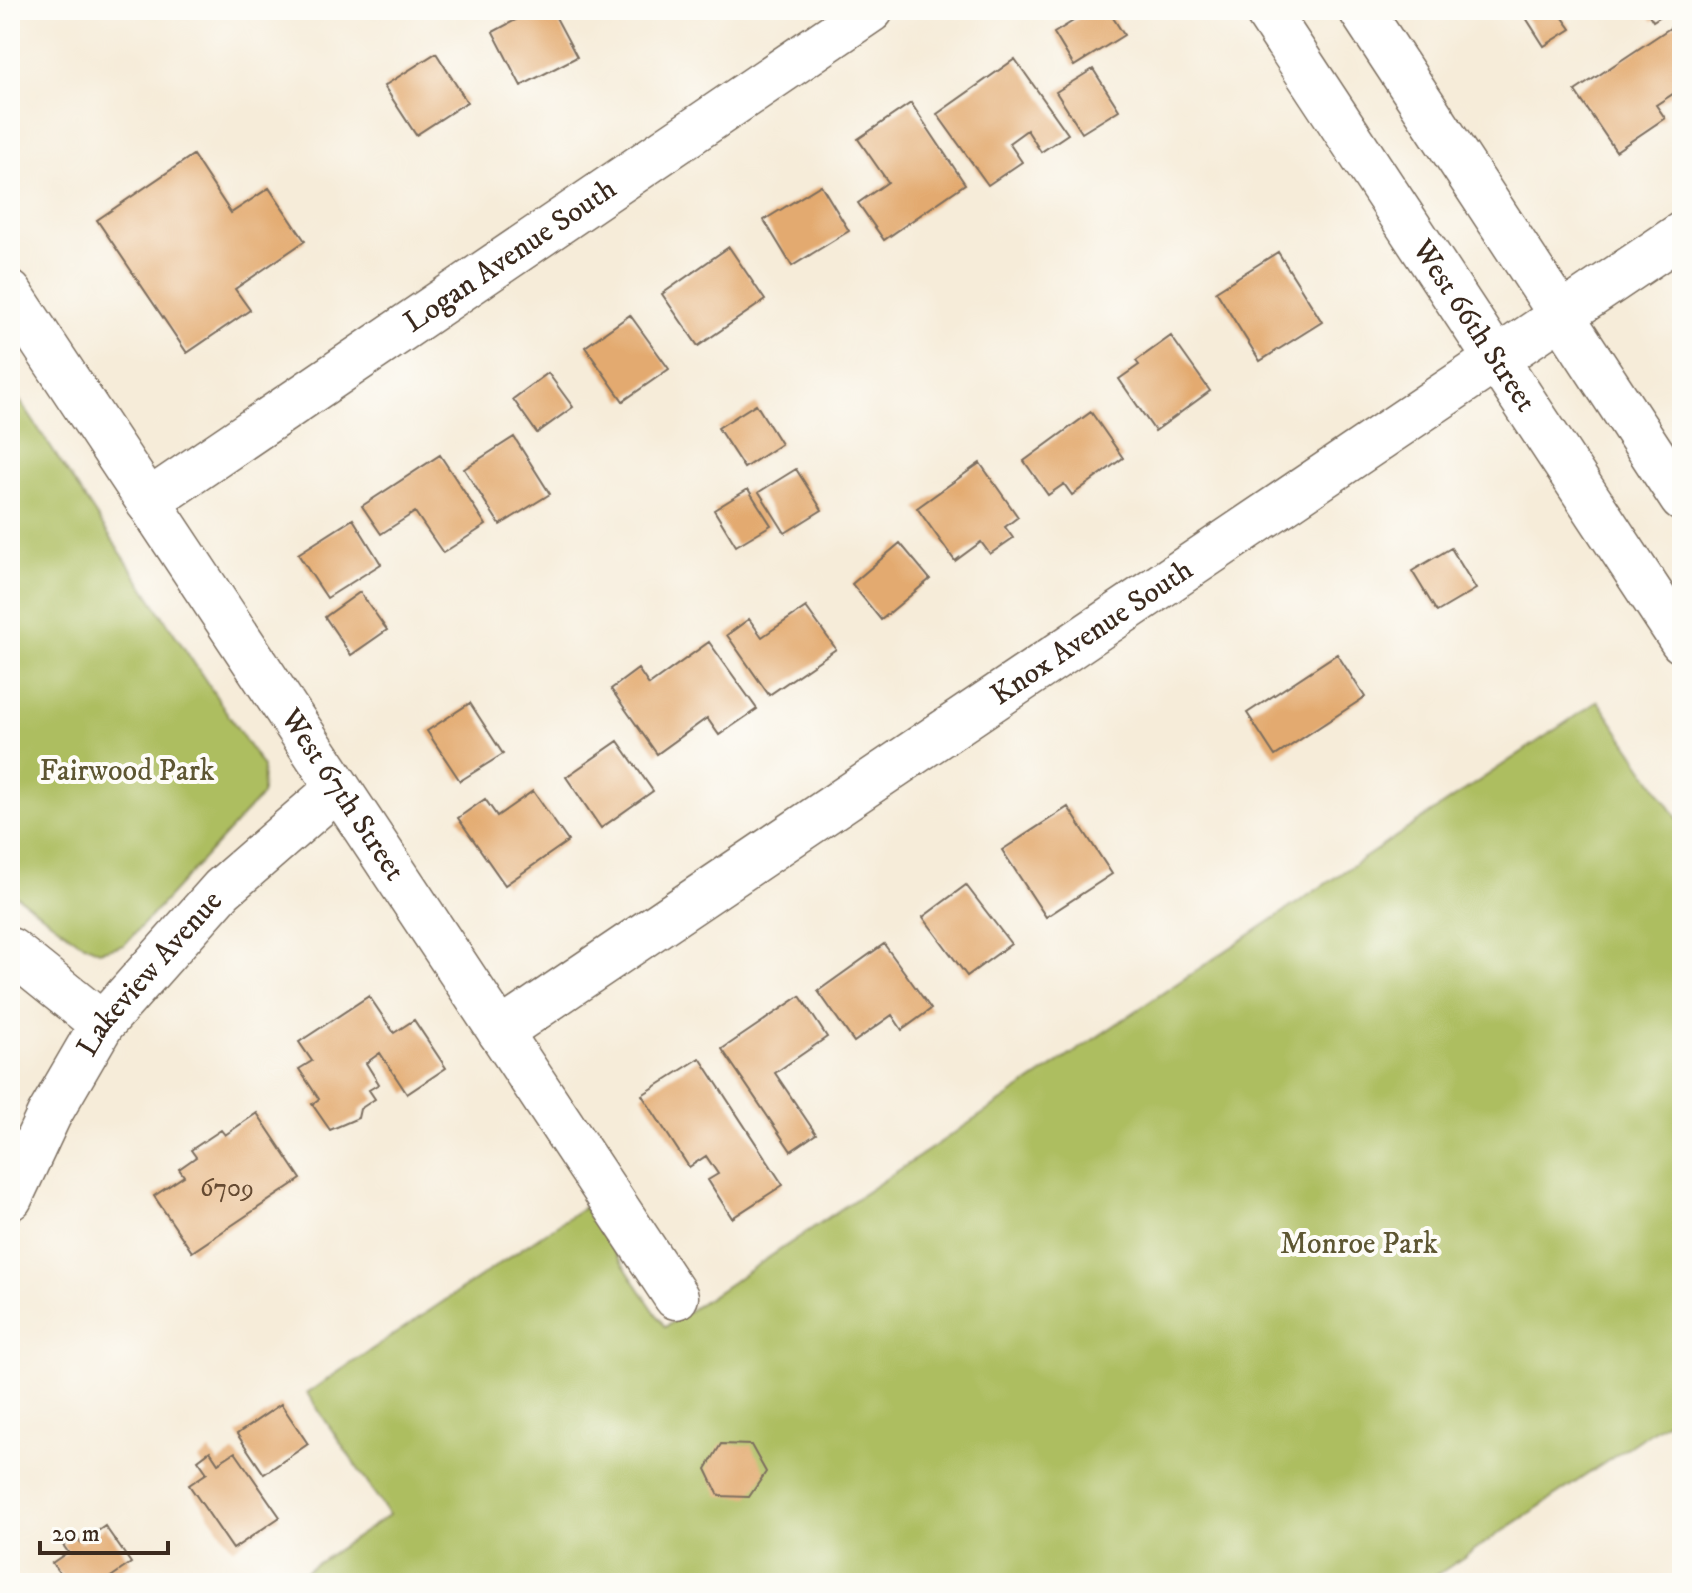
<svg xmlns="http://www.w3.org/2000/svg" width="1692" height="1593" font-family="'IM FELL DW Pica',serif">
<rect width="100%" height="100%" fill="#fdfcf7"/>
<filter id="ink" filterUnits="userSpaceOnUse"><feTurbulence type="fractalNoise" baseFrequency=".0125" numOctaves="2"/><feDisplacementMap in="SourceGraphic" scale="16" xChannelSelector="R" yChannelSelector="G"/><feConvolveMatrix kernelMatrix="1 2 1 2 8 2 1 2 1" color-interpolation-filters="sRGB"/></filter>
<filter id="wash" filterUnits="userSpaceOnUse"><feTurbulence type="fractalNoise" baseFrequency=".006" numOctaves="4" result="noise"/><feDisplacementMap in="SourceGraphic" scale="32" xChannelSelector="R" yChannelSelector="G"/><feGaussianBlur stdDeviation="1.8" result="paint"/><feColorMatrix in="noise" values="0 0 0 0 0 0 0 0 0 0 0 0 0 0 0 0 0 1.4 0 .05"/><feComposite in="paint" operator="in"/></filter>
<g filter="url(#wash)">
<rect width="100%" height="100%" fill="#f6ecd9"/>
<path fill="#adbe61" stroke="#747440" stroke-width="2" d="M 10,386 L 263,767 L 262,795 L 124,945 L 99,951 L 78,941 L 10,891 Z
M 1598,701 L 1682,825 L 1682,1411 L 1425,1583 L 288,1583 L 389,1515 L 307,1393 L 584,1207 L 665,1327 Z"/>
<g id="blocks">
<path fill="#e3aa70" d="M 534,10 L 552,10 L 577,57 L 521,86 L 493,32 Z
M 586,10 L 611,10 L 593,21 Z
M 1091,10 L 1108,10 L 1124,35 L 1074,66 L 1054,33 Z
M 1521,10 L 1569,10 L 1561,15 L 1571,29 L 1544,46 Z
M 1646,10 L 1670,10 L 1653,21 Z
M 1682,20 L 1682,102 L 1676,92 L 1656,105 L 1665,118 L 1616,151 L 1575,91 Z
M 436,53 L 467,102 L 416,135 L 384,86 Z
M 1015,59 L 1068,134 L 1041,152 L 1027,130 L 1009,143 L 1022,162 L 988,185 L 937,114 Z
M 1093,69 L 1119,110 L 1082,133 L 1056,92 Z
M 911,103 L 965,184 L 884,240 L 858,203 L 888,182 L 858,139 Z
M 193,155 L 231,213 L 269,188 L 305,241 L 235,289 L 250,310 L 187,353 L 97,220 Z
M 821,185 L 849,231 L 792,266 L 764,220 Z
M 729,247 L 765,300 L 698,346 L 662,294 Z
M 1278,252 L 1322,322 L 1260,361 L 1216,291 Z
M 630,315 L 669,369 L 623,401 L 585,347 Z
M 1171,336 L 1210,391 L 1155,431 L 1119,379 L 1139,365 L 1136,361 Z
M 548,373 L 573,407 L 537,433 L 513,399 Z
M 756,404 L 781,444 L 744,468 L 718,428 Z
M 1091,412 L 1123,458 L 1072,495 L 1064,484 L 1048,495 L 1024,461 Z
M 514,437 L 550,494 L 500,525 L 464,469 Z
M 440,455 L 486,525 L 443,553 L 415,512 L 381,534 L 362,506 Z
M 980,463 L 1018,517 L 1005,527 L 1013,538 L 990,554 L 981,542 L 955,561 L 917,508 Z
M 796,469 L 822,510 L 785,533 L 759,492 Z
M 748,489 L 771,525 L 736,546 L 714,510 Z
M 353,519 L 381,564 L 327,598 L 298,554 Z
M 900,543 L 930,579 L 881,620 L 852,584 Z
M 1451,548 L 1476,589 L 1437,612 L 1412,571 Z
M 360,592 L 387,630 L 351,655 L 325,617 Z
M 806,607 L 836,649 L 769,695 L 727,635 L 749,619 L 762,637 Z
M 709,642 L 757,709 L 719,735 L 707,718 L 657,754 L 611,689 L 638,669 L 649,685 Z
M 1337,654 L 1365,697 L 1275,756 L 1247,713 Z
M 470,703 L 503,754 L 460,781 L 427,731 Z
M 618,741 L 653,791 L 601,828 L 566,777 Z
M 533,791 L 568,841 L 505,885 L 458,818 L 485,799 L 497,816 Z
M 1068,807 L 1112,874 L 1046,917 L 1002,850 Z
M 966,885 L 1011,944 L 967,976 L 923,917 Z
M 884,944 L 931,1009 L 902,1030 L 892,1015 L 854,1042 L 818,991 Z
M 369,996 L 394,1033 L 414,1020 L 446,1068 L 407,1094 L 380,1053 L 366,1063 L 379,1084 L 369,1090 L 375,1099 L 360,1109 L 358,1118 L 330,1130 L 312,1104 L 319,1099 L 299,1069 L 312,1061 L 299,1042 Z
M 800,996 L 827,1037 L 775,1073 L 816,1134 L 791,1151 L 722,1049 Z
M 700,1058 L 783,1185 L 732,1218 L 708,1180 L 718,1174 L 706,1156 L 689,1167 L 642,1095 Z
M 257,1113 L 301,1179 L 192,1252 L 154,1196 L 184,1176 L 179,1169 L 196,1157 L 191,1150 L 221,1130 L 225,1135 Z
M 281,1404 L 308,1444 L 264,1474 L 237,1434 Z
M 721,1444 L 751,1445 L 766,1472 L 749,1497 L 719,1496 L 706,1469 Z
M 210,1451 L 218,1463 L 235,1452 L 280,1517 L 233,1549 L 189,1485 L 207,1473 L 198,1460 Z
M 105,1526 L 131,1563 L 102,1583 L 67,1583 L 52,1563 L 68,1552 L 63,1545 L 76,1536 L 81,1543 Z"/>
</g>
</g>
<g filter="url(#ink)">
<use href="#blocks" fill-opacity="0" stroke="#7c6e5f" stroke-width="2"/>
<g fill="none" stroke-linecap="round" stroke-linejoin="round">
<g stroke="#7c6e5f" stroke-width="47">
<g id="minor">
<path id="s1" d="M 10,293 L 676,1297"/>
<path id="s2" d="M 148,502 L 871,10"/>
<path d="M 10,950 L 102,1024"/>
<path id="s3" d="M 500,1032 L 1682,234"/>
<path id="s4" d="M 10,1198 L 49,1115 L 102,1024 L 222,889 L 338,788"/>
</g>
</g>
<g stroke="#7c6e5f" stroke-width="47">
<g id="major">
<path id="s5" d="M 1266,10 L 1682,641"/>
<path d="M 1361,10 L 1682,499"/>
</g>
</g>
<use href="#minor" stroke="#fff" stroke-width="44"/>
<use href="#major" stroke="#fff" stroke-width="44"/>
</g>
</g>
<g text-anchor="middle" dominant-baseline="central" stroke-width="8" stroke-linejoin="round" paint-order="stroke">
<g font-size="26" fill="#654a32">
<text x="227" y="1188">6709</text>
</g>
<g font-size="30" fill="#3b2a1e" stroke="#fdfcf7">
<text stroke="none"><textPath href="#s2" startOffset="438">Logan Avenue South</textPath></text>
<text stroke="none"><textPath href="#s5" startOffset="378">West 66th Street</textPath></text>
<text stroke="none"><textPath href="#s3" startOffset="714">Knox Avenue South</textPath></text>
<text stroke="none"><textPath href="#s1" startOffset="602">West 67th Street</textPath></text>
<text stroke="none"><textPath href="#s4" startOffset="266">Lakeview Avenue</textPath></text>
</g>
<g font-size="30" fill="#5d5632" stroke="#fdfcf7">
<text x="127" y="771">Fairwood Park</text>
<text x="1359" y="1244">Monroe Park</text>
</g>
</g>
<rect width="1692" height="1593" fill="none" stroke="#fdfcf7" stroke-width="40"/>
<path d="M40 1541v12h128v-12" fill="none" stroke="#3b2a1e" stroke-width="4"/>
<text x="52" y="1541" font-size="24" fill="#3b2a1e" stroke="#fdfcf7" stroke-width="6" paint-order="stroke">20 m</text>
</svg>
